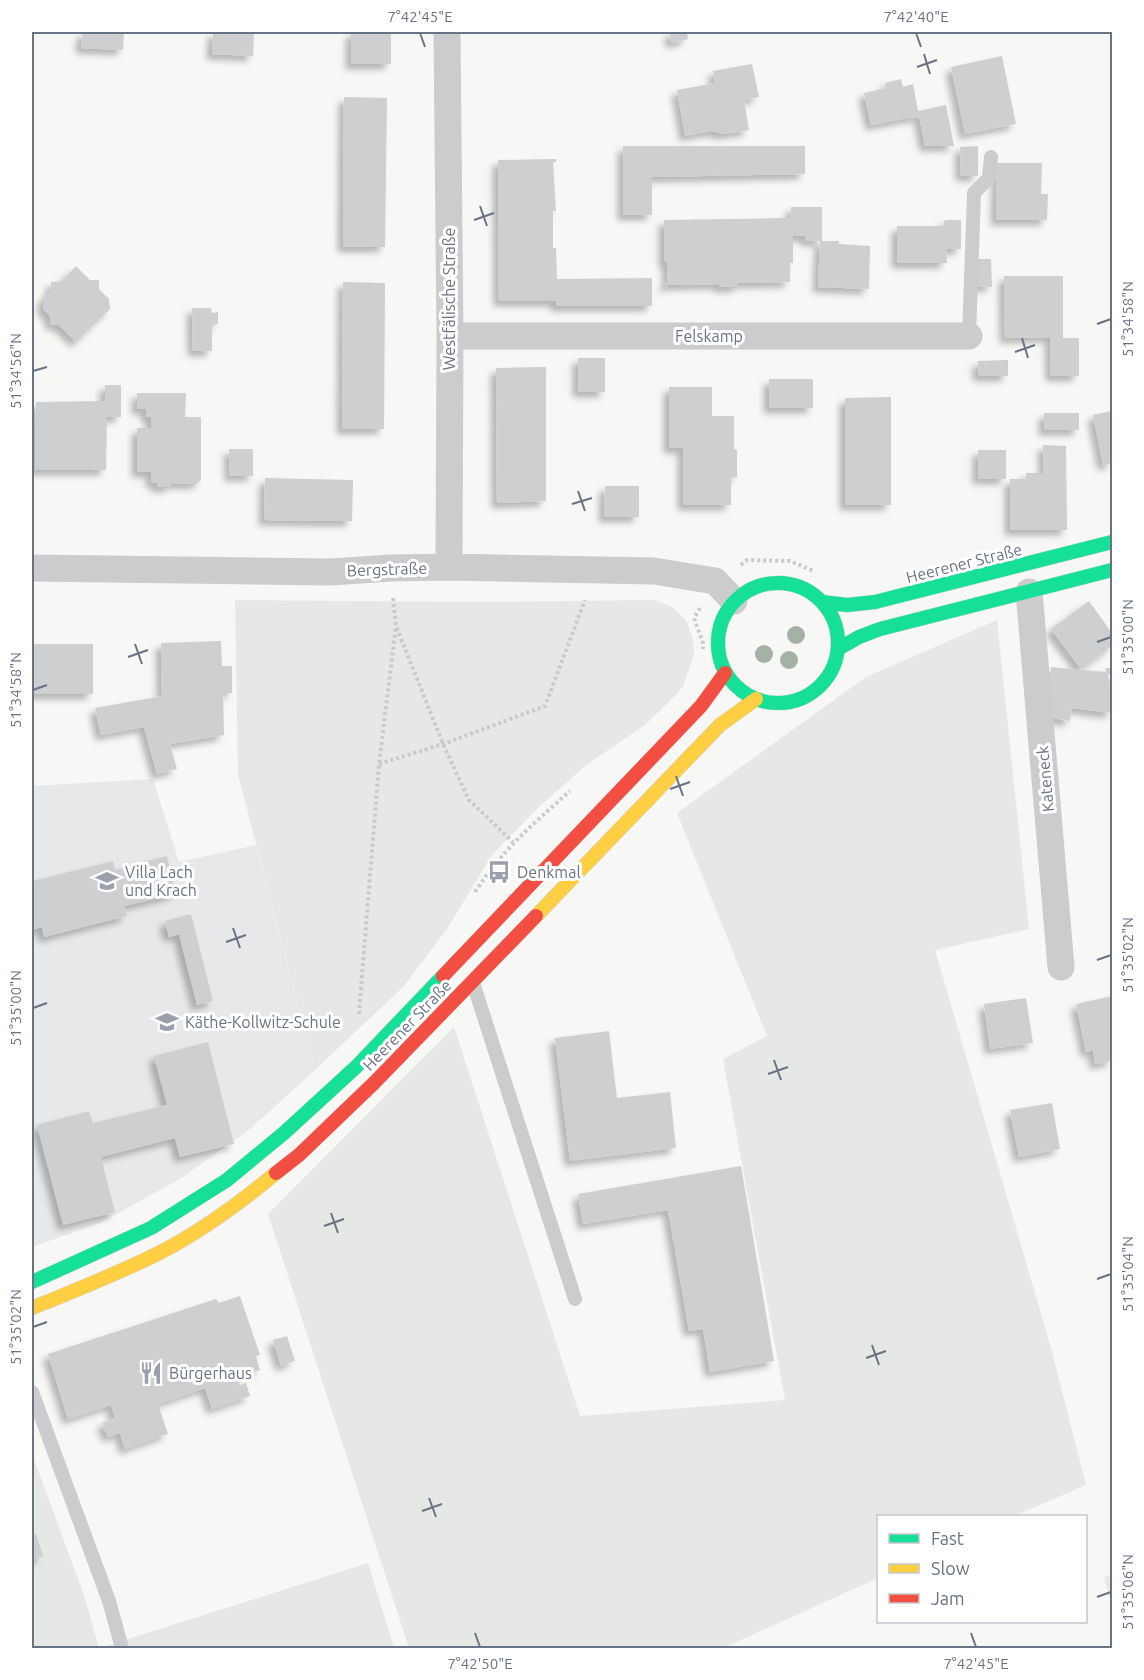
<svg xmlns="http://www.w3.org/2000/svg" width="1144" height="1680" font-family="Ubuntu,sans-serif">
<defs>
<filter id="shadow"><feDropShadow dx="-5.5" dy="5.5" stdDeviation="3" flood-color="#0004"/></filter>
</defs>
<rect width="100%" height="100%" fill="#f7f7f6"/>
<path fill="#e7e8e9" d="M 153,779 L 179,862 L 256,845 L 315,1070 L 250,1129 L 180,1179 L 100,1223 L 32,1247 L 32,786 Z"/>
<path fill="#e5e8e4" d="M 235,600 L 483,602 L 655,600 L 672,607 L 682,616 L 687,622 L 693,640 L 694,655 L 691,663 L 683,686 L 678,693 L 646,724 L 585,766 L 539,807 L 492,855 L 447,929 L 404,986 L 315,1070 L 238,775 Z
M 997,620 L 1029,929 L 935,950 L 1051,1348 L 1086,1485 L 1014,1516 L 878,1516 L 878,1578 L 723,1648 L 409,1648 L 268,1214 L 454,1027 L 580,1416 L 785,1400 L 723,1059 L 767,1036 L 677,813 L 866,677 Z
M 32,1454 L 84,1595 L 99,1648 L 32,1648 Z
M 368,1563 L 394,1648 L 100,1648 Z
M 1112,1574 L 1112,1607 L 1104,1577 Z"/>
<path fill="#cecfd1" filter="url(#shadow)" d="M 82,32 L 124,32 L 123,50 L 81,48 Z
M 213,32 L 254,32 L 253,56 L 212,54 Z
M 351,32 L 391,32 L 391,64 L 351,64 Z
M 669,32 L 687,32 L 688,39 L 672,43 Z
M 1002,56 L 1016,124 L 965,134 L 951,67 Z
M 752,64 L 759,97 L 744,100 L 749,130 L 724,134 L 711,131 L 685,136 L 677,90 L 715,83 L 713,71 Z
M 901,79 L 903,87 L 913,84 L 918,111 L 946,105 L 954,146 L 925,146 L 919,116 L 871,125 L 864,93 L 886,88 L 885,83 Z
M 344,97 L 387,98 L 385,247 L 343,247 Z
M 623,146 L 805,146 L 805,174 L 652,177 L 652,215 L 623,215 Z
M 978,146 L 978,176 L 961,176 L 960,147 Z
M 556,159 L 556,162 L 553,162 L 556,211 L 553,211 L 553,248 L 556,248 L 557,279 L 652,278 L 652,306 L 556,306 L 556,301 L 499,301 L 498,160 Z
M 997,163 L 1042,163 L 1041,194 L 1048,194 L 1047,220 L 996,220 Z
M 791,207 L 822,207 L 822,241 L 839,241 L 839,244 L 870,246 L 869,289 L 818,287 L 820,241 L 805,240 L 805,236 L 793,236 L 793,263 L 790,263 L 790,282 L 738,283 L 738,287 L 719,287 L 719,284 L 667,285 L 667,289 L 665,289 L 665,282 L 668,282 L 667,262 L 664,262 L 664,220 L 790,218 Z
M 946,220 L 961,220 L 961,249 L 946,249 L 947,263 L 897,263 L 897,226 L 944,226 L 944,221 Z
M 978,259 L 991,259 L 992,287 L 978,286 Z
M 76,266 L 90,280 L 99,280 L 99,289 L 109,299 L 110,309 L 76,342 L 59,325 L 50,324 L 50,316 L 43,309 L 43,299 L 51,291 L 51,282 L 61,282 Z
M 1004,276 L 1063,276 L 1063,338 L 1079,338 L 1079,376 L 1051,376 L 1050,337 L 1005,338 Z
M 343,282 L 385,283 L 384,429 L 342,429 Z
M 192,308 L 211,308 L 212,313 L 218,312 L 218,324 L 212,325 L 212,351 L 193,351 Z
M 578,358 L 605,358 L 605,392 L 578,392 Z
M 1008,360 L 1008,376 L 978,376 L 978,361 Z
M 546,367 L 546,501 L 497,503 L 496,368 Z
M 769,379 L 813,379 L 813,408 L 769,408 Z
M 105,385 L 121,385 L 121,417 L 107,417 L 106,470 L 35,470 L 36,402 L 105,401 Z
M 669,387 L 712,387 L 712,416 L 734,416 L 734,449 L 737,450 L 737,477 L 731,478 L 731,505 L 683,505 L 683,448 L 669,448 Z
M 137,393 L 186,393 L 185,417 L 201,417 L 201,480 L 196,484 L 171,483 L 171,487 L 157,487 L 157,482 L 151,483 L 151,472 L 137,472 L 137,428 L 151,428 L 151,417 L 146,417 L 146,409 L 137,409 Z
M 891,397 L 891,505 L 845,505 L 845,398 Z
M 1112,411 L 1112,463 L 1103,465 L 1093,415 Z
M 1044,413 L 1079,413 L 1079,430 L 1044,430 Z
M 1043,445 L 1066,446 L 1067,530 L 1010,530 L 1010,479 L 1026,479 L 1026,473 L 1044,473 Z
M 229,449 L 253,449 L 253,476 L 230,476 Z
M 978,450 L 1006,450 L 1006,479 L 978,479 Z
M 265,478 L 353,480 L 352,521 L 264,520 Z
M 605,486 L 639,486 L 639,517 L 604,517 Z
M 1089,601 L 1112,633 L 1112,646 L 1081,669 L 1051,629 Z
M 221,641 L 222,666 L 232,666 L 232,693 L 223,693 L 224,735 L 170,744 L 177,769 L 157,774 L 144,727 L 101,735 L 95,708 L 162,696 L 161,643 Z
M 32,644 L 93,644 L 93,694 L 32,694 Z
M 1051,667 L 1106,672 L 1106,668 L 1111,668 L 1112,675 L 1108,674 L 1112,692 L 1112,713 L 1072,708 L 1070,721 L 1046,717 Z
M 167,856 L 176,894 L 124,906 L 127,916 L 44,937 L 42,927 L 32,930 L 32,881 L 113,861 L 115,870 Z
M 191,914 L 213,1001 L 197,1005 L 179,934 L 169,937 L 165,921 Z
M 1112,996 L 1112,1061 L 1095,1064 L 1093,1050 L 1086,1052 L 1076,1004 Z
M 1026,998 L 1033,1043 L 990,1049 L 984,1004 Z
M 609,1031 L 617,1098 L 670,1092 L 676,1148 L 570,1161 L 555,1038 Z
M 208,1042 L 234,1144 L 180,1157 L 175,1138 L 101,1157 L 115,1212 L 63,1225 L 37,1125 L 89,1111 L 93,1123 L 167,1105 L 154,1056 Z
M 1052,1103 L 1060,1149 L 1019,1157 L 1010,1110 Z
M 741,1166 L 774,1361 L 710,1372 L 703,1329 L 689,1331 L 668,1210 L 583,1224 L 578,1194 Z
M 240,1296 L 260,1355 L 256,1356 L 260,1370 L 237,1377 L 240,1385 L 246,1383 L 250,1396 L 212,1409 L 205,1388 L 158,1404 L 168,1434 L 125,1449 L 120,1433 L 108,1437 L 102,1423 L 115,1418 L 111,1405 L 68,1419 L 48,1354 L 216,1299 L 219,1303 Z
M 287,1336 L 295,1361 L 281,1366 L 273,1340 Z
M 36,1534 L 43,1556 L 32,1560 L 32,1535 Z"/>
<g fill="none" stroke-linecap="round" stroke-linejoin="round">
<g stroke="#d4d4d5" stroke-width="15">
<path id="fast" d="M718 643a60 60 0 1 1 120 0a60 60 0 1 1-120 0Z
M 822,602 L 847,605 L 875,602 L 1112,542
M 838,649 L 859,637 L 880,629 L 1112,570
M 32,1282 L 151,1228 L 227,1180 L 284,1133 L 356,1067 L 443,976"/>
</g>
<g stroke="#d4d4d5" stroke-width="15">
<path id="slow" d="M 536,916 L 720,725 L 756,699
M 32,1308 C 76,1290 120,1273 163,1251 C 203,1230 241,1202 276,1173"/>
</g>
<g stroke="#d4d4d5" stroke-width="15">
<path id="jam" d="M 443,976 L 701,706 L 725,673
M 276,1173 L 299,1155 L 374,1083 L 536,916"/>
</g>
<path stroke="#c9cacb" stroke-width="4" stroke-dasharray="3 3" stroke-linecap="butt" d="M 741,565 L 747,560 L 790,561 L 814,571
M 393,598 L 396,626 L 443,744 L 469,800 L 513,842
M 700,608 L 694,618 L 703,643 L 703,649
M 379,764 L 443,744 L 545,706 L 585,600
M 475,892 C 503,849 532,825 570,791
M 359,1014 L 379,764 L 396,626"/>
<path stroke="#ccccce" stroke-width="14" d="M 969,336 L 974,193 L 989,178 L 991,157
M 473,983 L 575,1299
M 32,1392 L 109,1601 L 122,1648"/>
<path stroke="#ccccce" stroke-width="27" d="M 447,32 L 450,336 L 449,567
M 450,336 L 969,336
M 32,568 L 330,572 L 391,568 L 449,567 L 654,571 L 715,581 L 734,601
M 1029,592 L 1061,967"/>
<use href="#fast" stroke="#16e098" stroke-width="14"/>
<use href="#slow" stroke="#ffcf43" stroke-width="14"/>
<use href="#jam" stroke="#f24e42" stroke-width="14"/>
</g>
<g fill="#a6b1a6">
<circle cx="796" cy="635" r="9"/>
<circle cx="764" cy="654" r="9"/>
<circle cx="789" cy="660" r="9"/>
</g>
<path fill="none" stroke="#697384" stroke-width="2" d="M 420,33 L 425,47M 916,33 L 921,47M 924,54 L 930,74M 917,67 L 937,60M 480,206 L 487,226M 474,220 L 494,213M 1097,324 L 1111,319M 1022,338 L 1028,358M 1015,352 L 1035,345M 33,371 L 47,367M 578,491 L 585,511M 572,504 L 592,498M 1097,642 L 1111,637M 135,644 L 142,664M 128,657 L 148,650M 33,690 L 47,685M 676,776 L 683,796M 670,789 L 690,782M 233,928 L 240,948M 226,942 L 246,935M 1097,960 L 1111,955M 33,1008 L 47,1003M 774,1060 L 781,1080M 768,1074 L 788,1067M 331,1213 L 338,1233M 324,1226 L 344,1219M 1097,1279 L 1111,1274M 33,1327 L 47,1322M 872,1345 L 879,1365M 866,1358 L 886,1351M 429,1498 L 436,1517M 422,1511 L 442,1504M 1097,1597 L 1111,1592M 475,1633 L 480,1647M 971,1633 L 976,1647"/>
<defs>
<g id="bus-bare" transform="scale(1.8)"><path d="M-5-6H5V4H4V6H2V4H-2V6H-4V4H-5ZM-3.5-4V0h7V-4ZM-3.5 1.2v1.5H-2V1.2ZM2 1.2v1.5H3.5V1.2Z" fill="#9ba1ac" stroke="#fff" stroke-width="2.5" paint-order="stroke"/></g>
<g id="school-bare" transform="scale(1.8)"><path d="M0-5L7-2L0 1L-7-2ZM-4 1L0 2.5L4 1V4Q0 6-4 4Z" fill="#9ba1ac" stroke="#fff" stroke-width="2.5" paint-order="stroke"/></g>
<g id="restaurant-bare" transform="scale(1.8)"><path d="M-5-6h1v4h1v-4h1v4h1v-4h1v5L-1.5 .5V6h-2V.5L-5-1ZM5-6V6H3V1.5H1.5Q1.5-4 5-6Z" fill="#9ba1ac" stroke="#fff" stroke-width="2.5" paint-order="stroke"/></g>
</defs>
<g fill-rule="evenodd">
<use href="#bus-bare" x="499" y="872"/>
<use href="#school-bare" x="107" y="881"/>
<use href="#school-bare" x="167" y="1022"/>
<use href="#restaurant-bare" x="151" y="1373"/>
</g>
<g text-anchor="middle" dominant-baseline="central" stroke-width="6" stroke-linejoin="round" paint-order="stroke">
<g font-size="16" fill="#697384" stroke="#fff">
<text transform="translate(449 299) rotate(-90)">Westfälische Straße</text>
<text x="709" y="336">Felskamp</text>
<text transform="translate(964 563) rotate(-14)">Heerener Straße</text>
<text transform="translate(387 569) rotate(-2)">Bergstraße</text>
<text transform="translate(1045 779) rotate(-95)">Kateneck</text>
<text transform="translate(407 1025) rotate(-46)">Heerener Straße</text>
</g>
<g font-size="16" fill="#697384" stroke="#fff" text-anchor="start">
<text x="125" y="872">Villa Lach<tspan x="125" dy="18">und Krach</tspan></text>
<text x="517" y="872">Denkmal</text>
<text x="185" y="1022">Käthe-Kollwitz-Schule</text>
<text x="169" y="1373">Bürgerhaus</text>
</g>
</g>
<rect width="1144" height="1680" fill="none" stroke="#ffffff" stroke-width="66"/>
<rect x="877" y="1515" width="210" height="108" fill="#ffffff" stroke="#c3c7ce" stroke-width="1.5"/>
<rect x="889" y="1534" width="30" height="9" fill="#16e098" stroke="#c3c7ce" stroke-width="1.5"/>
<text x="931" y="1545" font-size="18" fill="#697384">Fast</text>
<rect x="889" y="1564" width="30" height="9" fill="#ffcf43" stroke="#c3c7ce" stroke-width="1.5"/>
<text x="931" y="1575" font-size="18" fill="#697384">Slow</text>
<rect x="889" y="1594" width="30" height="9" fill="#f24e42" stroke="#c3c7ce" stroke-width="1.5"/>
<text x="931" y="1605" font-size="18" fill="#697384">Jam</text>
<rect x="33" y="33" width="1078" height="1614" fill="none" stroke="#697384" stroke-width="2"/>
<g font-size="15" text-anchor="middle" fill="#697384">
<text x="420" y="22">7°42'45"E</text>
<text x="916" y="22">7°42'40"E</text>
<text transform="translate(1128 319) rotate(-90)" y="5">51°34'58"N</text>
<text transform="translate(16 371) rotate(-90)" y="5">51°34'56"N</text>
<text transform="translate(1128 637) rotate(-90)" y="5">51°35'00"N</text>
<text transform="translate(16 690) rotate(-90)" y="5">51°34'58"N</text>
<text transform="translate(1128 955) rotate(-90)" y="5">51°35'02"N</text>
<text transform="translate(16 1008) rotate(-90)" y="5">51°35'00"N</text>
<text transform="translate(1128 1274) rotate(-90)" y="5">51°35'04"N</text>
<text transform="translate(16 1327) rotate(-90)" y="5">51°35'02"N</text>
<text transform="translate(1128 1592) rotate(-90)" y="5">51°35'06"N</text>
<text x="480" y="1669">7°42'50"E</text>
<text x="976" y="1669">7°42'45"E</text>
</g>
</svg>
